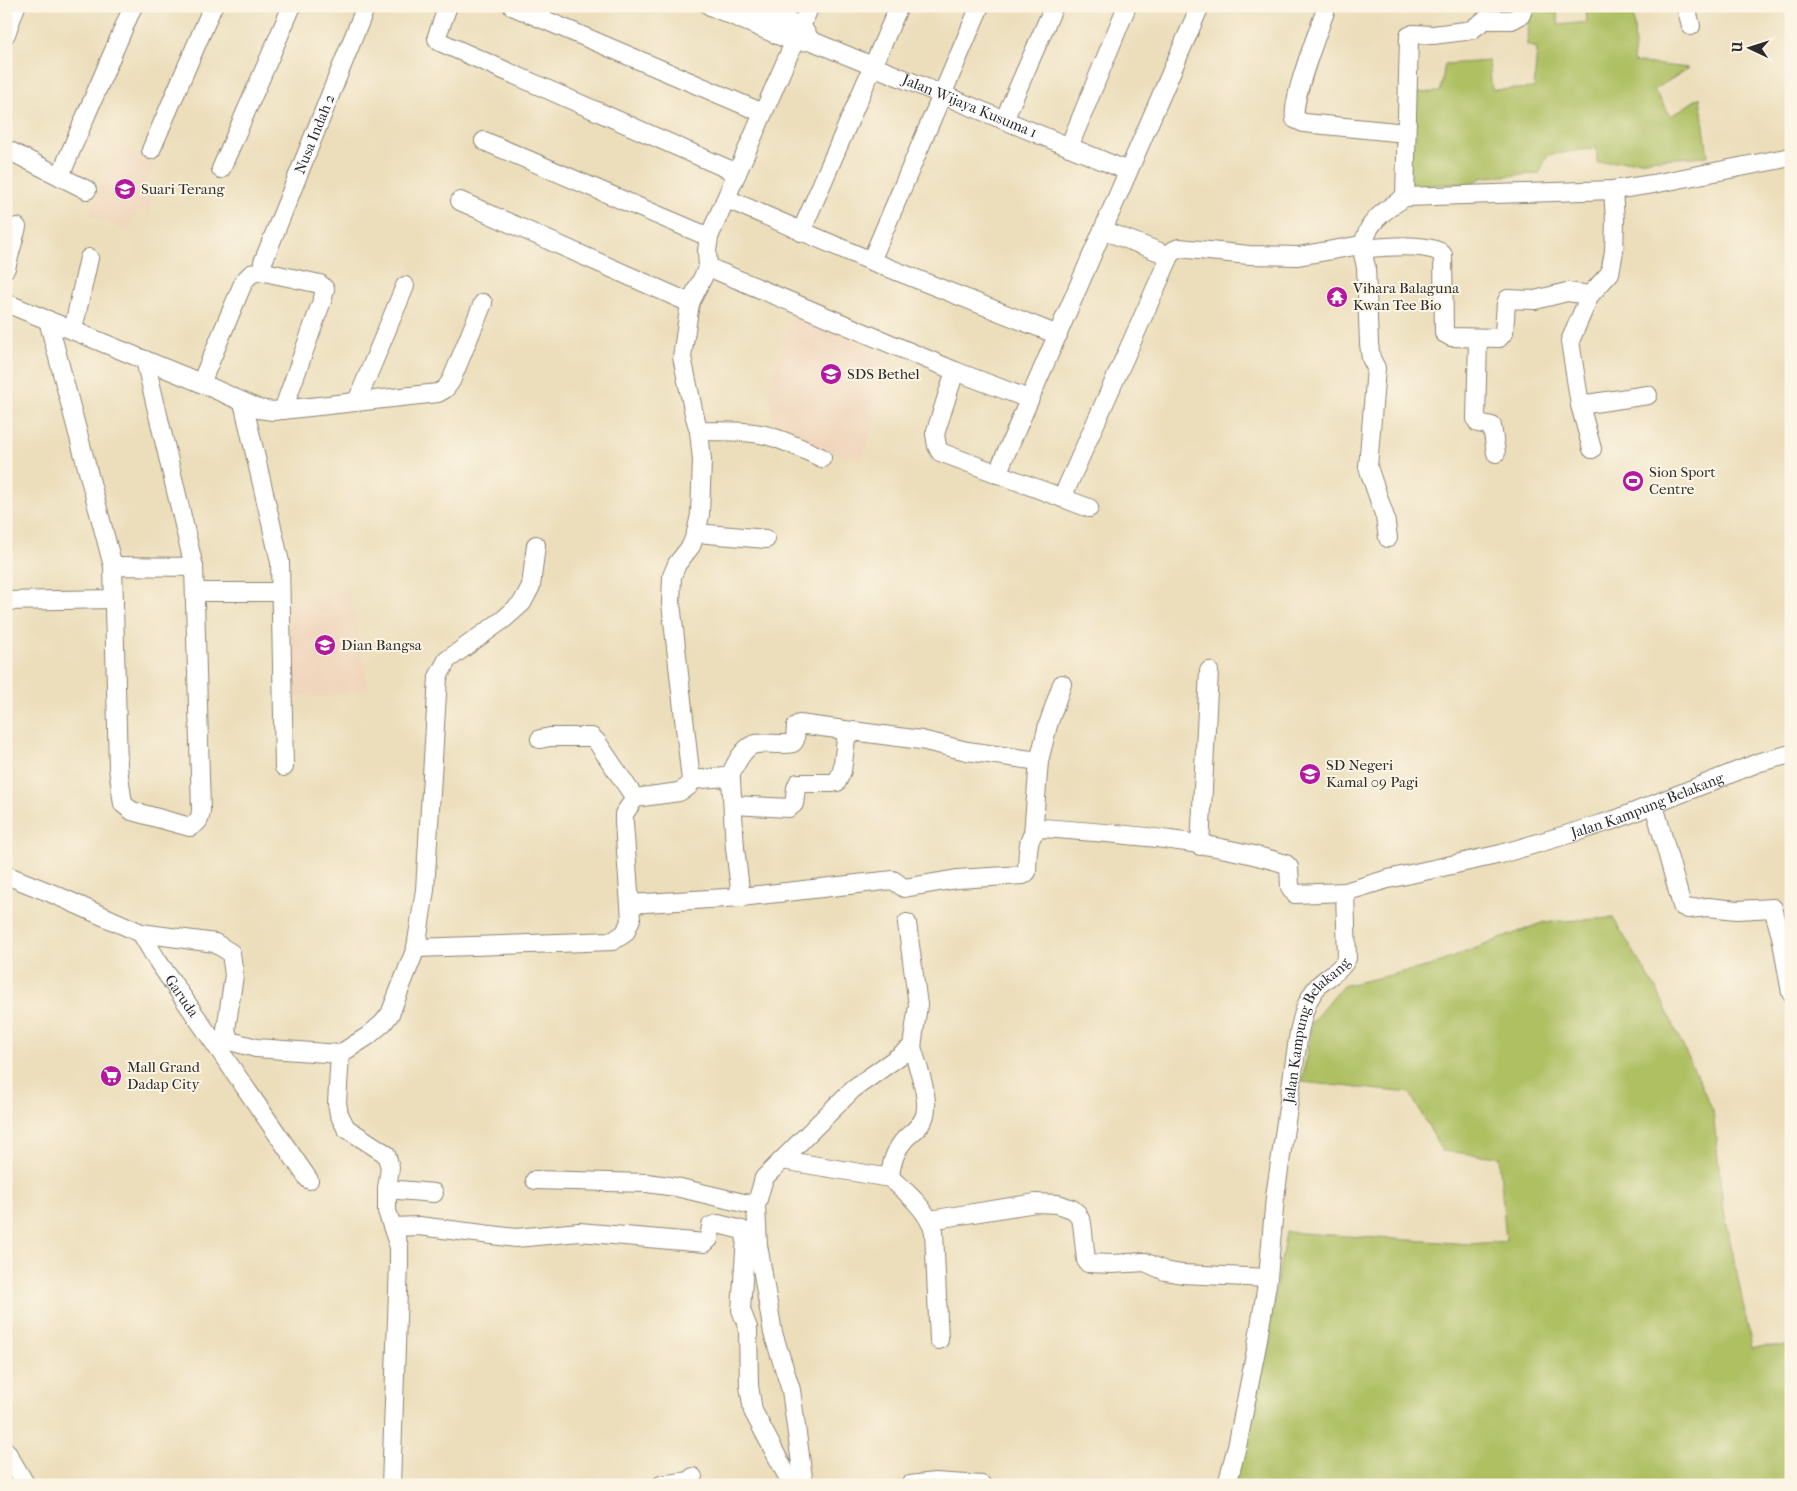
<svg xmlns="http://www.w3.org/2000/svg" width="1797" height="1491" font-family="'IM FELL French Canon',serif">
<rect width="100%" height="100%" fill="#fcf5e5"/>
<filter id="ink" filterUnits="userSpaceOnUse"><feTurbulence type="fractalNoise" baseFrequency=".02" numOctaves="2"/><feDisplacementMap in="SourceGraphic" scale="10" xChannelSelector="R" yChannelSelector="G"/><feConvolveMatrix kernelMatrix="1 2 1 2 8 2 1 2 1" color-interpolation-filters="sRGB"/></filter>
<filter id="wash" filterUnits="userSpaceOnUse"><feTurbulence type="fractalNoise" baseFrequency=".0096" numOctaves="4" result="noise"/><feDisplacementMap in="SourceGraphic" scale="20" xChannelSelector="R" yChannelSelector="G"/><feGaussianBlur stdDeviation="1.12" result="paint"/><feColorMatrix in="noise" values="0 0 0 0 0 0 0 0 0 0 0 0 0 0 0 0 0 1.4 0 .05"/><feComposite in="paint" operator="in"/></filter>
<g filter="url(#wash)">
<rect width="100%" height="100%" fill="#ecdebb"/>
<path fill="#f0d6bc" d="M 116,145 L 154,161 L 145,186 L 156,191 L 148,213 L 138,210 L 129,231 L 89,215 Z
M 792,314 L 893,358 L 862,461 L 776,434 L 768,391 Z
M 349,589 L 369,689 L 312,698 L 311,694 L 292,697 L 289,601 Z"/>
<path fill="#afc064" stroke="#6d7648" d="M 1586,6 L 1633,6 L 1635,45 L 1633,62 L 1689,68 L 1654,90 L 1671,116 L 1700,97 L 1708,156 L 1597,163 L 1597,148 L 1548,155 L 1539,174 L 1483,177 L 1473,183 L 1403,186 L 1404,93 L 1440,92 L 1445,64 L 1489,61 L 1492,90 L 1534,88 L 1537,49 L 1527,45 L 1528,11 L 1557,12 L 1559,25 L 1587,22 Z
M 1613,918 L 1658,992 L 1713,1111 L 1723,1206 L 1752,1347 L 1791,1345 L 1791,1485 L 1232,1485 L 1253,1416 L 1286,1232 L 1471,1244 L 1506,1241 L 1499,1157 L 1442,1151 L 1410,1093 L 1302,1082 L 1312,1022 L 1342,986 L 1430,966 L 1544,922 Z"/>
</g>
<g filter="url(#ink)">
<g fill="none" stroke-linecap="round" stroke-linejoin="round">
<g stroke="#8c8473" stroke-width="20">
<g id="minor">
<path d="M 448,6 L 437,36 L 437,39 L 440,42 L 737,173"/>
<path d="M 512,6 L 763,113"/>
<path id="s1" d="M 710,6 L 794,42 L 812,41 L 1128,171"/>
<path d="M 753,6 L 801,26 L 808,36"/>
<path d="M 1327,6 C 1319,30 1291,98 1295,119 L 1304,123 L 1406,133"/>
<path d="M 1686,6 L 1691,26"/>
<path d="M 6,34 L 16,6"/>
<path d="M 1004,120 L 1054,6"/>
<path d="M 484,141 L 709,237"/>
<path d="M 1069,147 L 1127,6"/>
<path d="M 6,149 L 87,190"/>
<path d="M 151,150 L 213,6"/>
<path d="M 221,169 L 292,6"/>
<path d="M 60,176 L 133,6"/>
<path d="M 1405,197 L 1409,36 L 1413,34 L 1433,35 L 1465,31 L 1471,30 L 1485,20 L 1512,20 L 1521,15 L 1524,6"/>
<path d="M 727,199 L 871,261 L 1058,335"/>
<path d="M 460,201 L 690,303"/>
<path d="M 801,232 L 899,6"/>
<path d="M 1361,245 L 1366,267 L 1369,344 L 1371,358 L 1376,368 L 1368,467 L 1385,517 L 1388,538"/>
<path d="M 1362,249 C 1383,247 1421,243 1440,252 L 1443,255 L 1444,333 L 1451,337 L 1499,338 L 1504,332 L 1506,303 L 1508,299 L 1535,300 L 1567,292 L 1590,295"/>
<path d="M 1170,256 L 1174,250 L 1179,248 L 1249,255 L 1298,256 L 1361,245 C 1366,239 1367,232 1370,227 C 1379,213 1392,206 1405,197 L 1613,190 L 1653,184 L 1791,157"/>
<path d="M 871,261 L 980,6"/>
<path id="s2" d="M 263,262 L 366,6"/>
<path d="M 708,267 L 955,371 L 935,434 L 937,446 L 940,452 L 1089,508"/>
<path d="M 6,268 L 17,227"/>
<path d="M 6,303 L 201,383 L 259,409 L 273,411 L 438,393 L 445,389 L 451,381 L 483,303"/>
<path d="M 48,320 L 113,566"/>
<path d="M 73,330 L 89,258"/>
<path d="M 1478,339 L 1476,419 L 1478,423 L 1492,426 L 1496,453"/>
<path d="M 145,360 L 194,567"/>
<path d="M 955,371 L 1029,399"/>
<path d="M 201,383 L 244,281 L 251,274 L 260,271 L 320,284 L 325,289 L 323,298 L 283,410"/>
<path d="M 357,401 L 405,286"/>
<path d="M 243,402 L 280,562 L 284,767"/>
<path d="M 1580,405 L 1648,395"/>
<path d="M 699,431 C 721,432 743,430 765,435 C 785,440 803,449 822,458"/>
<path d="M 1592,449 L 1580,405 L 1570,341 L 1590,295 L 1610,273 L 1614,251 L 1615,221 L 1613,190"/>
<path d="M 997,474 L 1200,6"/>
<path d="M 1062,498 L 1170,256 L 1103,230"/>
<path d="M 696,533 L 766,539"/>
<path d="M 113,566 L 194,567 L 201,811 C 200,820 198,823 190,827 L 132,811 L 123,804 L 118,768 Z"/>
<path d="M 195,592 L 280,592"/>
<path d="M 6,601 L 114,599"/>
<path d="M 540,739 L 550,737 L 592,737 L 597,742 L 635,798"/>
<path d="M 729,778 C 734,767 743,746 756,744 C 768,742 781,746 793,743 L 795,740 L 796,726 L 799,724 L 921,740 L 967,751 L 1039,761"/>
<path d="M 691,780 L 725,777 L 731,780 L 735,848 L 741,897 L 893,880 L 904,888 L 957,879 L 1023,875 L 1027,872 C 1028,859 1025,832 1042,828 C 1123,834 1209,840 1286,864 L 1289,867 L 1290,887 L 1295,894 L 1345,892"/>
<path d="M 733,805 L 789,808 L 794,804 L 796,788 L 798,783 L 832,783 L 837,782 L 842,771 L 847,731"/>
<path d="M 1654,805 L 1682,906 L 1688,909 L 1708,907 L 1737,910 L 1773,908 L 1781,936 L 1791,993"/>
<path d="M 1033,834 L 1039,761 L 1048,725 L 1062,684"/>
<path d="M 1200,846 L 1209,671"/>
<path id="s3" d="M 6,875 L 51,893 L 141,933 L 157,960 L 309,1180"/>
<path d="M 630,904 L 741,897"/>
<path d="M 141,933 L 215,943 L 231,953 L 234,975 L 226,1030 L 230,1041 L 256,1048 L 340,1054 L 368,1036 L 383,1023 L 390,1014 L 416,948 L 425,890 L 438,677 L 447,660 L 504,619 L 522,603 L 531,586 L 536,545"/>
<path d="M 416,948 L 613,941 L 625,933 L 631,919 L 624,823 L 624,814 L 635,798 L 679,792 L 689,786 L 691,780 L 671,603 L 672,576 L 677,564 L 691,546 L 696,533 L 700,515 L 702,460 L 699,431 L 694,414 L 682,357 L 690,303 L 708,267 L 707,251 L 709,237 L 810,6"/>
<path d="M 340,1054 L 337,1103 L 339,1114 L 346,1128 L 386,1154 L 390,1167 L 387,1189 L 387,1211 L 399,1247 L 399,1263 L 391,1485"/>
<path d="M 782,1160 L 890,1178 C 907,1192 927,1210 934,1231 L 939,1340"/>
<path d="M 890,1178 C 891,1163 895,1150 905,1139 C 913,1131 922,1126 925,1115 C 930,1097 917,1065 912,1047"/>
<path d="M 535,1180 L 647,1183 L 676,1187 L 756,1206"/>
<path d="M 387,1189 L 434,1193"/>
<path d="M 930,1220 L 1036,1203 L 1058,1204 L 1072,1209 L 1077,1213 L 1082,1223 L 1086,1260 L 1088,1263 L 1112,1264 L 1145,1262 L 1165,1271 L 1182,1274 L 1268,1278"/>
<path d="M 393,1227 L 419,1226 L 516,1238 L 579,1232 L 705,1243 L 709,1239 L 711,1226 L 718,1224 L 742,1230 L 746,1237 L 741,1310 L 748,1328 L 749,1386 L 753,1411 L 792,1485"/>
<path d="M 6,1451 L 26,1485"/>
<path d="M 661,1485 L 689,1481 L 693,1477"/>
<path d="M 804,1485 L 791,1390 L 773,1333 L 758,1245 L 756,1206 L 764,1178 L 853,1089 L 912,1047 L 918,1005 L 907,923"/>
<path d="M 910,1485 L 935,1482 L 982,1485"/>
<path id="s4" d="M 1227,1485 L 1238,1442 L 1257,1345 L 1268,1278 L 1275,1197 L 1299,1032 C 1303,1015 1306,999 1319,985 C 1328,976 1342,970 1347,958 L 1345,892 L 1388,879 L 1501,854 L 1569,834 L 1617,819 L 1760,762 L 1791,754"/>
</g>
</g>
<use href="#minor" stroke="#fff" stroke-width="18"/>
</g>
</g>
<defs>
<g id="school-disc" transform="scale(1.125)"><circle r="9.5" fill="#b5179e" stroke="#fcf5e5"/><path d="M0-5L7-2L0 1L-7-2ZM-4 1L0 2.5L4 1V4Q0 6-4 4Z" fill="#fff"/></g>
<g id="temple-disc" transform="scale(1.125)"><circle r="9.5" fill="#b5179e" stroke="#fcf5e5"/><path d="M0-6L5-2H3V0L6.5 2.5H4V6H1.5V3h-3V6H-4V2.5H-6.5L-3 0V-2H-5Z" fill="#fff"/></g>
<g id="stadium-disc" transform="scale(1.125)"><circle r="9.5" fill="#b5179e" stroke="#fcf5e5"/><path d="M0-5a6.5 5 0 1 0 0 10a6.5 5 0 1 0 0-10ZM-3.5-1.8h7v3.6h-7Z" fill="#fff"/></g>
<g id="supermarket-disc" transform="scale(1.125)"><circle r="9.5" fill="#b5179e" stroke="#fcf5e5"/><path d="M-6-5.5h2.5l.6 2H6L4.5 2H-2.5L-4.4-4H-6ZM-1.5 3.2a1.3 1.3 0 1 0 .1 0ZM3 3.2a1.3 1.3 0 1 0 .1 0Z" fill="#fff"/></g>
</defs>
<g fill-rule="evenodd">
<use href="#school-disc" x="125" y="189"/>
<use href="#temple-disc" x="1337" y="297"/>
<use href="#school-disc" x="831" y="374"/>
<use href="#stadium-disc" x="1633" y="481"/>
<use href="#school-disc" x="325" y="645"/>
<use href="#school-disc" x="1310" y="774"/>
<use href="#supermarket-disc" x="111" y="1076"/>
</g>
<g text-anchor="middle" dominant-baseline="central" stroke-width="4" stroke-linejoin="round" paint-order="stroke">
<g font-size="15" fill="#2b2b2b" stroke="#fcf5e5">
<text stroke="none"><textPath href="#s1" startOffset="280">Jalan Wijaya Kusuma 1</textPath></text>
<text stroke="none"><textPath href="#s2" startOffset="138">Nusa Indah 2</textPath></text>
<text stroke="none"><textPath href="#s4" startOffset="931">Jalan Kampung Belakang</textPath></text>
<text stroke="none"><textPath href="#s3" startOffset="222">Garuda</textPath></text>
<text stroke="none"><textPath href="#s4" startOffset="468">Jalan Kampung Belakang</textPath></text>
</g>
<g font-size="15" fill="#2b2b2b" stroke="#fcf5e5" text-anchor="start">
<text x="141" y="189">Suari Terang</text>
<text x="1353" y="288">Vihara Balaguna<tspan x="1353" dy="17">Kwan Tee Bio</tspan></text>
<text x="847" y="374">SDS Bethel</text>
<text x="1649" y="472">Sion Sport<tspan x="1649" dy="17">Centre</tspan></text>
<text x="341" y="645">Dian Bangsa</text>
<text x="1326" y="765">SD Negeri<tspan x="1326" dy="17">Kamal 09 Pagi</tspan></text>
<text x="127" y="1067">Mall Grand<tspan x="127" dy="17">Dadap City</tspan></text>
</g>
</g>
<rect width="1797" height="1491" fill="none" stroke="#fcf5e5" stroke-width="25"/>
<g transform="translate(1750 48) rotate(274)" stroke="#fcf5e5" stroke-width="4" paint-order="stroke">
<path d="M0-4L9 19L0 12L-9 19Z" fill="#2b2b2b"/>
<text y="-8" font-size="14" font-weight="bold" text-anchor="middle" fill="#2b2b2b">U</text>
</g>
</svg>
